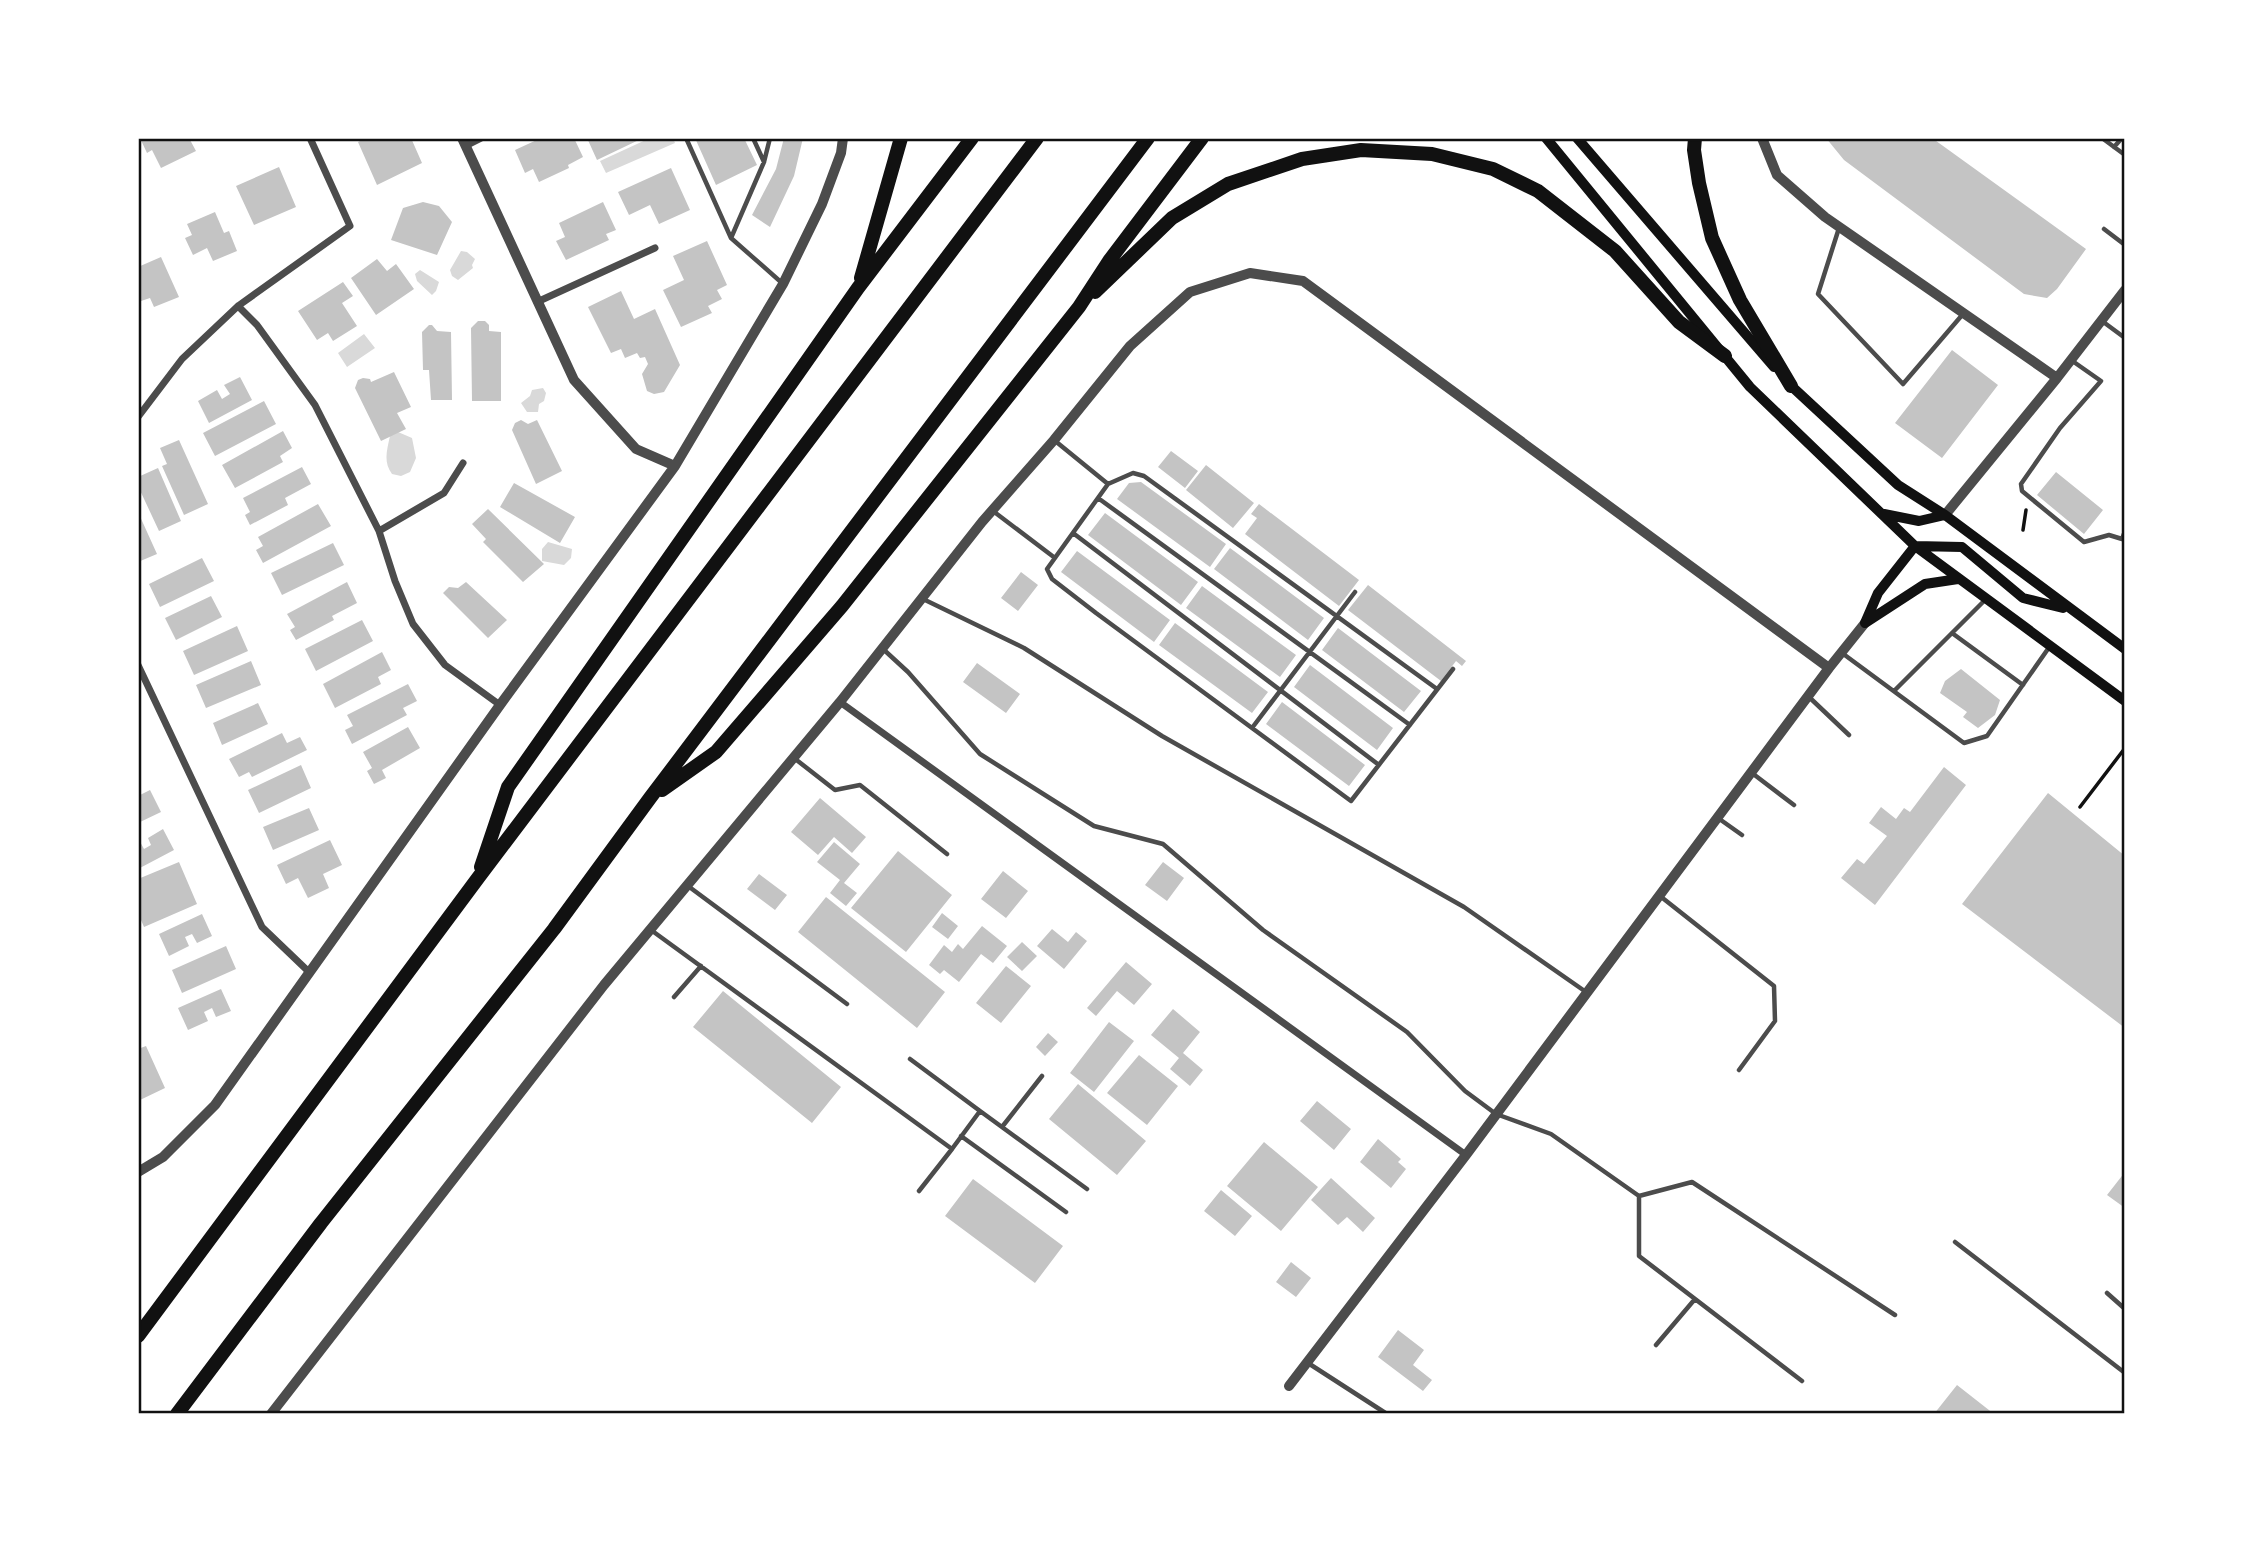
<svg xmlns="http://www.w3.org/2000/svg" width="2263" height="1552" font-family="Raleway,sans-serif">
<rect width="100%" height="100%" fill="#fff"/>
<path fill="#d9d9d9" d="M 650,138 L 673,138 L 675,143 L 606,173 L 600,161 Z
M 461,251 L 467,252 L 475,259 L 472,265 L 473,268 L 458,280 L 452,276 L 450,270 Z
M 420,270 L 439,282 L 436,291 L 432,295 L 417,281 L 415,274 Z
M 364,334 L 375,348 L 347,367 L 338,353 Z
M 543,388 L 546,393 L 544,401 L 539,404 L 538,412 L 527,412 L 521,403 L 530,396 L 532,390 Z
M 398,432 L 412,438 L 416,458 L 410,472 L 401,476 L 392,474 C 383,462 387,450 390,436 Z
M 548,542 L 572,549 L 571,558 L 564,565 L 542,561 L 542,549 Z"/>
<path fill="#c4c4c4" d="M 140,138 L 189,138 L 196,151 L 161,168 L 152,150 L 147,153 Z
M 366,138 L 411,138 L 422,163 L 377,185 L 358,142 Z
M 541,138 L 574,138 L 583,157 L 568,165 L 569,168 L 539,182 L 533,169 L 525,173 L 515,150 Z
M 587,138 L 643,138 L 597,160 Z
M 695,138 L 744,138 L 757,165 L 716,185 Z
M 784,138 L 803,138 L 794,176 L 770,227 L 752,215 L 776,169 Z
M 1826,138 L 1932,138 L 2086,249 L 2057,289 L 2047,298 L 2024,294 L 1844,160 Z
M 279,167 L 296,207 L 254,225 L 236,186 Z
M 671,168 L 690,210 L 659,224 L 650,205 L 629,215 L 618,192 Z
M 423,202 L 439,206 L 452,222 L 437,255 L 391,240 L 403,208 Z
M 603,202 L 616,230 L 606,234 L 609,240 L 566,260 L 556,241 L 565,237 L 559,223 Z
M 215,212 L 224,233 L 229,231 L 237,251 L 213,261 L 207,248 L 193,255 L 185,238 L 192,235 L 187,224 Z
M 707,241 L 727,285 L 717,290 L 722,299 L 708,306 L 712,313 L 681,327 L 663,290 L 684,280 L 673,256 Z
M 161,257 L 179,297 L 154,307 L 150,298 L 138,302 L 138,267 Z
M 377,259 L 387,271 L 396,264 L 414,289 L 376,315 L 351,278 Z
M 343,282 L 353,296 L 342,303 L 357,326 L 333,341 L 328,333 L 317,340 L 298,311 Z
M 621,291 L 634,319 L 655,309 L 680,365 L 664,392 L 654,394 L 647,391 L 642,374 L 648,364 L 645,357 L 640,358 L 637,353 L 625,358 L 621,349 L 611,353 L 588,307 Z
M 478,321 L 485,321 L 489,325 L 489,331 L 501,332 L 501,401 L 472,401 L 471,328 Z
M 429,325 L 432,325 L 437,331 L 451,332 L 452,400 L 431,400 L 429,370 L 423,370 L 422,332 Z
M 1952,350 L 1998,385 L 1942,458 L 1895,423 Z
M 394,372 L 411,407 L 397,413 L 406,429 L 381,441 L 355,388 L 358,380 L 363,378 L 370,379 L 371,382 Z
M 240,377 L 252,400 L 209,423 L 198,401 L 217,390 L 222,399 L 230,394 L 224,385 Z
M 264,401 L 276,424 L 215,456 L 203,433 Z
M 521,420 L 528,424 L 537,420 L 562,471 L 536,484 L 512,430 L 515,423 Z
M 283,431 L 292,448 L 280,456 L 283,462 L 235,488 L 222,465 Z
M 179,440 L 208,504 L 184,515 L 162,466 L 167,464 L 160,448 Z
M 1171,451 L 1198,471 L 1185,488 L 1158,467 Z
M 1206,465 L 1254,503 L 1233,528 L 1186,490 Z
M 302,467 L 311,484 L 285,498 L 288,505 L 250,525 L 245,515 L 250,512 L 243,498 Z
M 158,468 L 181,521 L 159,531 L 138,486 L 138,477 Z
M 2056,472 L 2103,510 L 2084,534 L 2037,495 Z
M 1141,482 L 1226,544 L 1210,567 L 1117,499 L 1129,483 Z
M 514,483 L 575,517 L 560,543 L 500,507 Z
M 318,504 L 331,526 L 263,563 L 256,550 L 263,546 L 258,537 Z
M 1259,504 L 1359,580 L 1339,606 L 1245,534 L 1257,518 L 1251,514 Z
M 488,509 L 544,564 L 523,582 L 483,542 L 486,539 L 472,524 Z
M 138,512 L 157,554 L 138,562 Z
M 1105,513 L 1198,582 L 1181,605 L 1088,535 Z
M 333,543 L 344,565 L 282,595 L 271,573 Z
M 1230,548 L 1324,618 L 1308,640 L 1214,569 Z
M 1077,551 L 1170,620 L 1154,642 L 1061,572 Z
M 202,558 L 214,581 L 160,607 L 149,584 Z
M 1021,572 L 1038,585 L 1018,611 L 1001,598 Z
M 347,582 L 357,603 L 332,616 L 334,620 L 296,640 L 290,630 L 295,627 L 287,614 Z
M 466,582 L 507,620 L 488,638 L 443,593 L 449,587 L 458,588 Z
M 1368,585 L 1466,661 L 1462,666 L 1456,661 L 1441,681 L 1348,610 Z
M 1202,586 L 1296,655 L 1280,677 L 1186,608 Z
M 211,596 L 222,617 L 176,640 L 165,618 Z
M 362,620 L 373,641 L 316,671 L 305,649 Z
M 1175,623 L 1268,692 L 1252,713 L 1159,645 Z
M 237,626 L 248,651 L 194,675 L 183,651 Z
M 1338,628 L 1421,691 L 1404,712 L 1322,650 Z
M 382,652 L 391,670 L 378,677 L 381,684 L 335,708 L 323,684 Z
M 251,661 L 261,685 L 206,708 L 196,685 Z
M 977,663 L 1020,694 L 1006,713 L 963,682 Z
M 1310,665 L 1393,728 L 1377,750 L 1294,687 Z
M 1961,669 L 2000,700 L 1995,715 L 1978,728 L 1963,717 L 1967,712 L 1940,693 L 1945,681 Z
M 408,684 L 417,701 L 403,708 L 407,715 L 352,744 L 345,730 L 353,726 L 347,715 Z
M 1282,702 L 1365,765 L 1349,786 L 1266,724 Z
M 258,703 L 268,724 L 222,745 L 213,723 Z
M 408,727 L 420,748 L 382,770 L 386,778 L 374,784 L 367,771 L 372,768 L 363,752 Z
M 282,733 L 287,743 L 300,737 L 307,750 L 252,777 L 249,772 L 239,777 L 229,759 Z
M 301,765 L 311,788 L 259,813 L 248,790 Z
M 1944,767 L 1966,785 L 1875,905 L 1841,878 L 1857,859 L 1864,864 L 1887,836 L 1869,823 L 1881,807 L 1896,819 L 1904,808 L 1910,812 Z
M 150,790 L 161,812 L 138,823 L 138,796 Z
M 2048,793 L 2125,856 L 2125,1028 L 1962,904 Z
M 820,798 L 866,837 L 852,853 L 834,837 L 818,855 L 791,832 Z
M 309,808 L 319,830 L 273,850 L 263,827 Z
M 163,829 L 174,850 L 138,869 L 138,838 L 144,849 L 151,845 L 148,838 Z
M 330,840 L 342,865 L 323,874 L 329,888 L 308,898 L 298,878 L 286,884 L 277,865 Z
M 834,842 L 860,864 L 844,883 L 857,893 L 846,906 L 830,893 L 840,880 L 817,862 Z
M 898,851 L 952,895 L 906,952 L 851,908 Z
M 179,862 L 197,904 L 144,927 L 138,913 L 138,879 Z
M 1163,862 L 1184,878 L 1167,901 L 1145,885 Z
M 1003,871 L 1028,891 L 1006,918 L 981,899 Z
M 759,874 L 787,895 L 775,910 L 747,889 Z
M 826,897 L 945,992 L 917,1028 L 798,932 Z
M 942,913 L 958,926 L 948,939 L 932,927 Z
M 202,914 L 212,936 L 197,943 L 192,934 L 185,937 L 189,946 L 169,956 L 159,934 Z
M 982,926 L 1007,946 L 993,963 L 981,954 L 959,982 L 944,970 L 940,974 L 929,965 L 944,945 L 952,952 L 958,944 L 963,949 Z
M 1052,929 L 1068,942 L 1076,932 L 1087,941 L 1064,969 L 1037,946 Z
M 1022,942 L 1037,956 L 1022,971 L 1007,957 Z
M 226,946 L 236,969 L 182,993 L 172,970 Z
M 1126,962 L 1152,984 L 1134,1005 L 1117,991 L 1096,1016 L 1087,1008 Z
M 1006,966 L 1031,986 L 1001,1023 L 976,1003 Z
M 221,989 L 231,1011 L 216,1017 L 212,1008 L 204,1012 L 208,1021 L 188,1030 L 178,1008 Z
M 723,991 L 841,1087 L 812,1123 L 693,1027 Z
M 1173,1009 L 1200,1032 L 1183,1053 L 1203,1070 L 1190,1086 L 1170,1069 L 1179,1058 L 1151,1035 Z
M 1109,1022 L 1134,1041 L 1094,1092 L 1070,1073 Z
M 1048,1033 L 1058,1042 L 1045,1056 L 1036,1047 Z
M 146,1046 L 165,1088 L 140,1100 L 138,1049 Z
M 1139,1055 L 1178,1086 L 1147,1125 L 1107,1093 Z
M 1078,1084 L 1146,1141 L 1117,1175 L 1049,1119 Z
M 1317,1101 L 1351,1129 L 1334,1150 L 1300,1121 Z
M 1378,1139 L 1401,1159 L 1398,1162 L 1406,1169 L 1391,1188 L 1360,1162 Z
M 1264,1142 L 1318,1187 L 1281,1231 L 1227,1186 Z
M 2125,1172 L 2125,1208 L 2107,1195 Z
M 1331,1178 L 1375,1218 L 1363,1232 L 1347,1217 L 1338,1225 L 1311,1200 Z
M 973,1179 L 1063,1246 L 1035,1283 L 945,1216 Z
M 1221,1190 L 1252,1216 L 1235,1236 L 1204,1211 Z
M 1291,1262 L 1311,1278 L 1296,1297 L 1276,1282 Z
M 1398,1330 L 1424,1350 L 1413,1365 L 1432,1380 L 1423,1391 L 1378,1357 Z
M 1957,1385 L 1994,1414 L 1934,1414 Z"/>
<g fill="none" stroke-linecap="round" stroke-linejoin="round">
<path stroke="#111" stroke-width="3.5" d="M 2023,530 L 2026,510
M 2080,807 L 2125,748"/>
<path stroke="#4c4c4c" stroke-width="4.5" d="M 686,138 L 731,238 L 782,283
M 753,138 L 764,162
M 2102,138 L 2125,155
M 2114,147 L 2122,138
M 1839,228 L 1818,294 L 1903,384 L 1963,314
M 2104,229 L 2125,245
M 731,238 L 764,162 L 770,138
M 2102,321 L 2125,338
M 2071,360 L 2101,381 L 2060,428 L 2021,484 L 2022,491 L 2084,542 L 2109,535 L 2122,539 L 2125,531
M 1054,440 L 1108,484
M 1098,498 L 1410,725
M 993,511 L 1055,558
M 1073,533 L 1379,765
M 923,599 L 1024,648 L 1162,736 L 1464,907 L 1586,992
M 1952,633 L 2023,685
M 883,649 L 908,672 L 980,754 L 1094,826 L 1163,844 L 1263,930 L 1407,1032 L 1465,1091 L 1496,1114 L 1551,1134 L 1639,1196 L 1692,1182 L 1895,1315
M 1842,653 L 1964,743 L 1987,736 L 2050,646
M 1437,689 L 1144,476 L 1133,473 L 1108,484 L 1047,569 L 1052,579 L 1096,613 L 1351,801 L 1453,669
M 1894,691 L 1985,600
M 1809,697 L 1849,735
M 1252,728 L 1355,592
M 794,758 L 835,790 L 860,785 L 947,854
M 1752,773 L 1794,805
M 1718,818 L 1742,835
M 688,886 L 847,1004
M 1660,896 L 1774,986 L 1775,1021 L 1739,1070
M 651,930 L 952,1149 L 980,1111 L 1087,1189
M 674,997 L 701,966
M 910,1059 L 980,1111
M 1002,1127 L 1042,1076
M 961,1136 L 1066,1212
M 919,1191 L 952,1149
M 1639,1196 L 1639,1256 L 1802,1381
M 1955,1242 L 2125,1373
M 2107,1293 L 2125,1309
M 1656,1345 L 1695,1299
M 1308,1363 L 1387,1414"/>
<path stroke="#4c4c4c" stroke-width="7" d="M 465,146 L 481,138
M 537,302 L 655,248
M 238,306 L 257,325 L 315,405 L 379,531 L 395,581 L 413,624 L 445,665 L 500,705
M 138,417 L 182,359 L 238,306 L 350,226 L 310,138
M 379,531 L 444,493 L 463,463
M 138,665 L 262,927 L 309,972
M 840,702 L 1466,1155"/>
<path stroke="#4c4c4c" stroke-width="10" d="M 462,138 L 574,380 L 636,449 L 675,466
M 1762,138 L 1777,175 L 1825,217 L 2057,378
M 1945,515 L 2057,378 L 2125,290
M 138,1172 L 163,1157 L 215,1105 L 500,705 L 675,466 L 783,284 L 822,204 L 841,153 L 843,138
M 1289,1386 L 1466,1155 L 1829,668 L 1865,623
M 271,1414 L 604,985 L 840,702 L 982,522 L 1054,440 L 1130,346 L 1190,292 L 1250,273 L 1303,281 L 1829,668"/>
<path stroke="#111" stroke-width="10" d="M 1546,138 L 1750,387 L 1915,546 L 2125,701
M 1577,138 L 1774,367
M 1787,382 L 1898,485 L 1945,515 L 2125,649
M 1884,514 L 1919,521 L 1945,515
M 1865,623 L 1878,593 L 1915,546 L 1962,547 L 2023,598 L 2063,608
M 1865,623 L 1925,584 L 1958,579"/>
<path stroke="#111" stroke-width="14" d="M 1695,138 L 1694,150 L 1699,183 L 1712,238 L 1740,300 L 1791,386
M 861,278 L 901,138
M 1095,292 L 1172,218 L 1228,184 L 1302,159 L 1361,150 L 1432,154 L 1493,169 L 1538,191 L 1615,251 L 1679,322 L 1725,356
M 662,790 L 716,752 L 842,606 L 1079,307 L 1109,261 L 1202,138
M 481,867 L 508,787 L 858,288 L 972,138
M 138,1336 L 478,878 L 1037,138
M 177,1414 L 321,1223 L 554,929 L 650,798 L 1148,138"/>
</g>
<rect width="2263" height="1552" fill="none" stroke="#ffffff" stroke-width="280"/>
<rect x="140" y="140" width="1983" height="1272" fill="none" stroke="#111" stroke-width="2.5"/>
</svg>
